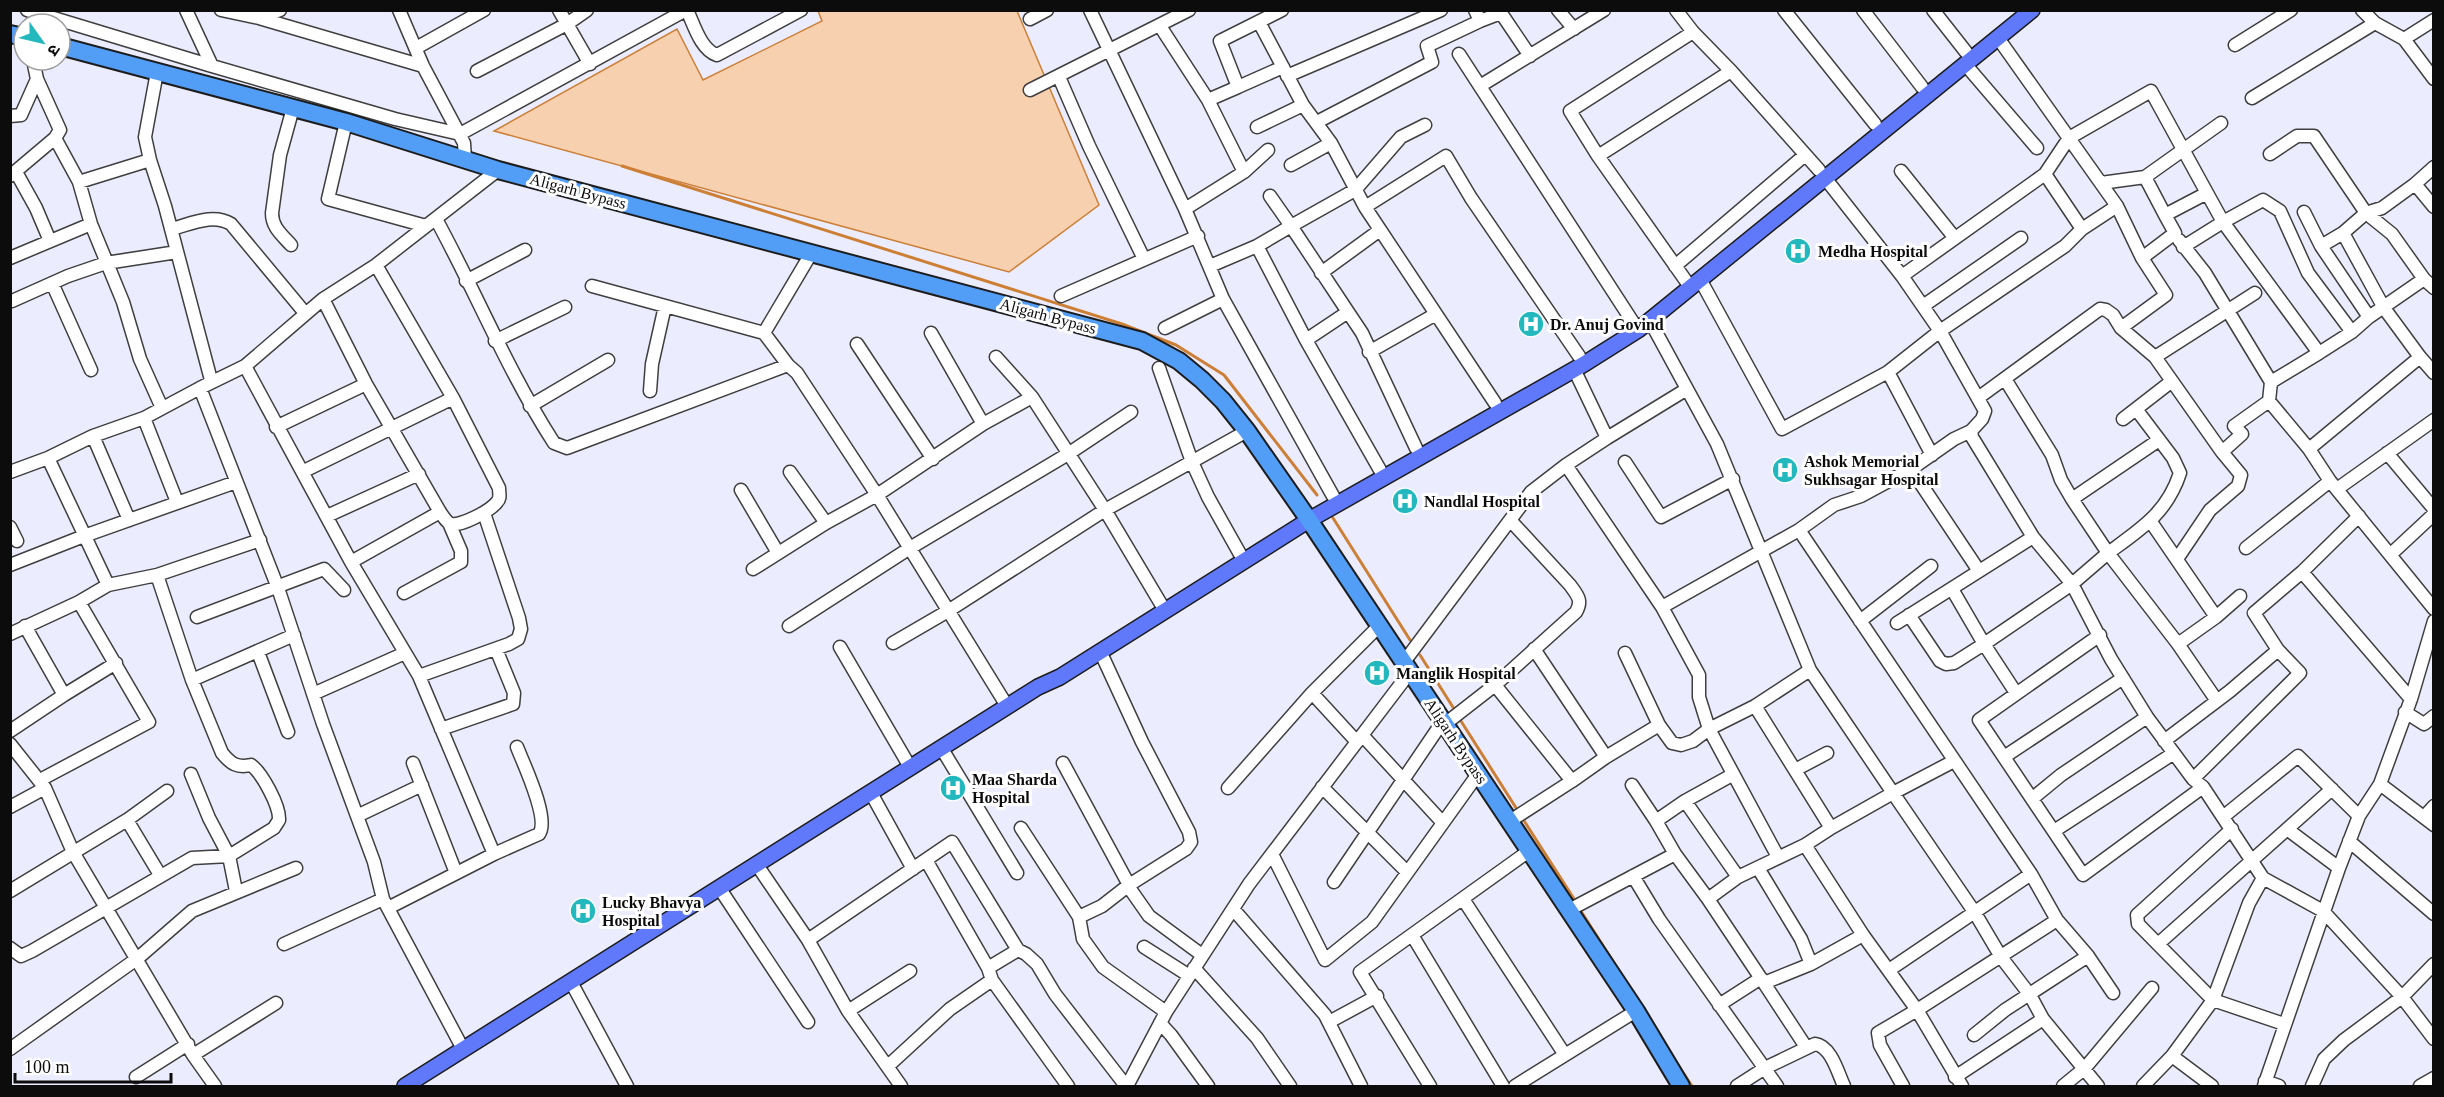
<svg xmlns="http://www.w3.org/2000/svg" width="2444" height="1097" font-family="'Times New Roman','Noto Sans Devanagari',serif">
<rect width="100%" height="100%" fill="#ebedff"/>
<path fill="#f7d0b0" stroke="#ce7f36" stroke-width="1.5" d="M 818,11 L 1017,11 L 1099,205 L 1009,272 L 494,131 L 677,29 L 703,80 L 822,21 Z"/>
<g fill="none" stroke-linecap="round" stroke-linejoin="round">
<path stroke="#ce7f36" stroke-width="3" d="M 622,166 L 1122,324 L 1176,345 L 1224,375 L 1317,495
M 1333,518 L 1410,640
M 1420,655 L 1456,712
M 1459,718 L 1518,811
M 1521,816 L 1576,902
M 1579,908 L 1614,963
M 1673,1058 L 1692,1086"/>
<g stroke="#3f3f3f" stroke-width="15">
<path id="minor" d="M 27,10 L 212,66
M 186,10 L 212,66 L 395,119 L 460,134 L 686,10
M 221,10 L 259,18 L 423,66
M 399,10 L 423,66 L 464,143 L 465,160
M 559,10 L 590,64
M 687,10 C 694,25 701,50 717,55 L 801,10
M 1090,10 L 1185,209 L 1223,299 L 1333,496
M 1282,10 L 1220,41 L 1238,87 L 1283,67
M 1558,10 L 1574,29
M 1676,10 L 1693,32 L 1731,71 L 1819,170
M 1784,10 L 1875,124
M 1863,10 L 1922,87
M 1933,10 L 1966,52
M 2362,10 L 2375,23 L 2404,39
M 260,17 L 280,10
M 1030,19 L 1047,10
M 2434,20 L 2404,39 L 2434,79
M 1480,21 L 1501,13 L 1530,56
M 1259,22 L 1303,105 L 1331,143 L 1365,207 L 1495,403
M 1160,26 L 1208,100 L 1244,172 L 1185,209
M 1998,38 L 2117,206 L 2142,258 L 2166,295 L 2121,328
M 2235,45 L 2291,10
M 416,48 L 484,10
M 1459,54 L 1638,330
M 1965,64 L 2037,148
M 477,71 L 567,24 L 587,10
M 157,72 L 145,137 L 150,160 L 165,206 L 211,380
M 1287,76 L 1441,10
M 1059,77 L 1089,146 L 1144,259
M 1480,86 L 1604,10
M 1030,90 L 1189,10
M 2252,98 L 2375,23
M 1208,100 L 1238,87
M 10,116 L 21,115 L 37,79
M 346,122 L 328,199 L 426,226
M 1317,122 L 1432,62 L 1427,46 L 1480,21 L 1475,10
M 1257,127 L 1303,105
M 55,138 L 79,182 L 91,224 L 123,302 L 140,359 L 162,408
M 2270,154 L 2297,136 L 2314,136 L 2366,213 L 2392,234 L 2424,279 L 2434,288
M 1598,156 L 1731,71
M 1291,165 L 1331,143
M 1901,171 L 1954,237
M 16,172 L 36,208 L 50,241
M 1244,172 L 1268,150
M 2045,174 L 2069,138 L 2151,91 L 2207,193 L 2165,215 L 2175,233 L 2142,258
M 10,176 L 55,138 L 60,130 L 37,79 L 33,60
M 2145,177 L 2165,215
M 1825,178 L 1902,276 L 1940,331 L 1985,411 L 1982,419 L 1971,431 L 1972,437 L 2033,537 L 2072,584 L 2111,659 L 2147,717 L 2193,779 L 2203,787 L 2263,878 L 2323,911 L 2402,997 L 2434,1039
M 79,182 L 150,160
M 2101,183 L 2145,177 L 2221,123
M 2415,184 L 2434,207
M 2207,193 L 2223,222 L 2319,353 L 2352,332 L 2369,317 L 2424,279
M 1270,196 L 1291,226 L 1355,190 L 1401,137 L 1425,125
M 1365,207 L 1446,156 L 1471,198 L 1579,356
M 2304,212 L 2321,246 L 2369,317
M 436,219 C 477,294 507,370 554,443 L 567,448 L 788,365 L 797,373 L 877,495 L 1007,706
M 171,229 C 191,224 213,213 231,224 L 305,313
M 2179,240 L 2205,273 L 2271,382 L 2269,401
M 291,245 C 281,234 272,227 272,213 L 280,155 L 293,108
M 1257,246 L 1306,340 L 1380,470
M 2321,246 L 2343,233 L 2366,213 L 2382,208 L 2415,184 L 2434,167
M 2183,247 L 2223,222 L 2263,200 L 2280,211 L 2308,273 L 2352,332
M 10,258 L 91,224
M 1210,266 L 1257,246 L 1291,226 L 1348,312 L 1306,340
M 1675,266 L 1805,155
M 1321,273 L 1380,230
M 1902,276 L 2045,174 L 2082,229 L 2117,206
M 466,281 L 525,250
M 1686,281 L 1598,156 L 1570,111 L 1693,32
M 1701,281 L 1782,429 L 1888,372 L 1940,331 L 2065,246 L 2082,229
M 52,283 L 91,370
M 592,286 L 764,333 L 812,252
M 1061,296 L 1198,236
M 323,299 L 366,384 L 440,512 C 442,515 446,521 449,523 C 458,529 491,510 497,502 C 501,498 499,494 499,488 L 453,398 L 376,265
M 12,301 L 68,276 L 106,263 L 177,252
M 1923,306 L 2021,238
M 1348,312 L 1362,333 L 1416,448
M 1650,321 L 1717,444 L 1810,670 L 1893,793 L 1954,761
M 1165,328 L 1223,299
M 764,333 L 788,365
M 931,333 L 983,424
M 495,341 L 565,307
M 857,344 L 933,459
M 1369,352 L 1436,314
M 996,357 L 1032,397 L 1105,510 L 1161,604
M 2155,357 L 2255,293
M 2420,357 L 2434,373
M 245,366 L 351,562 L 419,676 L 494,854 L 388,908
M 1159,368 L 1192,462 L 1208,497 L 1240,554
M 1888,372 L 1932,455
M 2005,379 L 2052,455 L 2061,480 L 2072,499 L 2108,553 L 2072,584 L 1984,644 L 2016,693
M 2271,382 L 2319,353
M 650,391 L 652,364 L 665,306
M 1978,398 L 2100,309 L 2106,310 L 2113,315 L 2121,328 L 2155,357 L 2222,452 L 2242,434 L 2234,426 L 2269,401 L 2309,449 L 2420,357 L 2384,308 L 2343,233
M 530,406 L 608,360
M 2136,409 L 2173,458 L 2180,473 C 2167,513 2141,529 2108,553 L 2178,644 L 2217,701
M 144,418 L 177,502
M 2123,419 L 2172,381
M 276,427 L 366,384
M 93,436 L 129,520
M 1607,438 L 1687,389
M 2309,449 L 2330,481
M 2387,453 L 2434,509
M 1625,462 L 1661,517 L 1733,479
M 1566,465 L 1662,607 L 1799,530 L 2031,874 L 2057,920 L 2088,956 L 2005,1010 L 1974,1035
M 1911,469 L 1979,571
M 304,471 L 453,398
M 10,472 L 48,458 L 93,436 L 144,418 L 200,388
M 790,472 L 826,523
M 2337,489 L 2434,420
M 741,490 L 778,553
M 2072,499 L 2159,440
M 327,516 L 419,474
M 2151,522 L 2216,617
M 10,527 L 17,541
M 1799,530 L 1834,505 L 1861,496 L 1911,469 L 1954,439 L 1971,431
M 2246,548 L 2330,481 L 2434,609
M 2390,555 L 2434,514
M 2177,559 L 2210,510 L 2238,486 L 2241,475 L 2222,452
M 351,562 L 440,512
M 10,565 L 84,536 L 236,482
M 753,569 L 826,523 L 877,495 L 983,424 L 1032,397
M 2302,572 L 2411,699
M 157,575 L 260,540
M 108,585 L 157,575 L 192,680 L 222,753 C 231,764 237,768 251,765 C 262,773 280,806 279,820 C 278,822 275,826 274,828 L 229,856 L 236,891
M 404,593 L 461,562 L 461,551 L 449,523
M 1662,607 L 1699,675 L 1699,697 L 1709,729 L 1778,857
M 1909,615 L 1940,661 L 1946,664 L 1954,663 L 1984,644 L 1952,589
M 197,617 L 324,569 L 344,590
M 1860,621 L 1931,566
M 1897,623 L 2033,537
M 25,626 L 64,695 L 116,663
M 789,626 L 910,548 L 1068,454 L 1131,412
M 10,634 L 79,602 L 108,585 L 48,458
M 2100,635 L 1979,720 L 2083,875 L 2203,787
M 893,643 L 948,611 L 1105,510 L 1247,431
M 2178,644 L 2216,617 L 2240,596
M 840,647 L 910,767
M 1534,649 L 1606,757 L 1572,781
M 258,652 L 288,732
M 1404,662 L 1531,492 L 1566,465 L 1607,438 L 1574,369
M 419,676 L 509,644 L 518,639 L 521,629 L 519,618 L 484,513
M 192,680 L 294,635
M 1495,685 L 1572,781 L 1510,821
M 1312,693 L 1357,742
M 313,694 L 405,653
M 1755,706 L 1831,828 L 1893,793 L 1975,913 L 2001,957 L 2030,995 L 2043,1019 L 2098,1086
M 2405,712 L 2424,724 L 2434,716
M 1445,724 L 1495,685 L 1576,612 C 1583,600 1577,595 1570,585 L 1510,520
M 1659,725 L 1672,743 L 1681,745 L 1693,741 L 1709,729 L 1755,706 L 1810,670
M 441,729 L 513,704 L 514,693 L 496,649
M 10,731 L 64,695
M 1362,735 L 1443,823
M 2164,741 L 2230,691 L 2278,650
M 10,744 L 45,788 L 73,852 L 193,1055 L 215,1086
M 942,749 L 1017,873
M 1606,757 L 1659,725 L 1625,653
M 2004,757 L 2123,678
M 413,763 L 456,873
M 1063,763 L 1129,885 L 1186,849 L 1191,842 L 1189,832 L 1142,742 L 1100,651
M 1795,770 L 1827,753
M 2193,779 L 2300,673 L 2278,650 L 2254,613 L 2302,572 L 2359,516
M 40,780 L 149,722 L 79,602
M 2380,784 L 2434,825
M 1632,785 L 1656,821
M 1322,787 L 1407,872
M 1228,788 L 1312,693 L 1379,626
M 871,793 L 913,869
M 2033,798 L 2061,775 L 2147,717
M 1685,801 L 1738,877
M 10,807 L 45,788
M 357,816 L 422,785
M 2223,817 L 2298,756 L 2359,816
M 2424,817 L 2434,806
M 127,820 L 160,875
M 1021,828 L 1079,917
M 2232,829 L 2137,915 L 2138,924 L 2213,1000 L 2284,1024
M 2287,829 L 2339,868
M 2054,831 L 2174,753
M 2349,841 L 2434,914
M 1805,845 L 1863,935 L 1917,1010 L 1878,1033 L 1880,1045 L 1903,1086
M 494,854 L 539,834 C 550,819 524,765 517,747
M 1272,854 L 1325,960 L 1372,922 L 1478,774
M 1675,854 L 1656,821 L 1685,801 L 1732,775
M 926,860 L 988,968 L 992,980
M 757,865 L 808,940 L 848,1011 L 901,1086
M 1758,868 L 1801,939 L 1811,964
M 1633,876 L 1659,919 L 1777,1086
M 1334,882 L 1443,721
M 1129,885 L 1102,906 L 1079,917 L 1083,939 L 1103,967 L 1166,1012
M 1128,886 L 1149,916 L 1202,955
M 720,889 L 808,1022
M 10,891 L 127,820 L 167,791
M 383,899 L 374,862 L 323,724 L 278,588 L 200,388 L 245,366 L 323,299 L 376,265 L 498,170
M 1463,899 L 1565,1055
M 1234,910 L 1325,1015 L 1361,1086
M 1569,910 L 1675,854 L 1708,899
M 1412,935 L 1503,1086
M 808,940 L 952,842 L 1018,950 L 1026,954 L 1037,964 L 1055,994 L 1126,1086
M 284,944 L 383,899 L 463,1049
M 2158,944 L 2332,789
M 1144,947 L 1188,975
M 10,948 L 21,956 L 32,951 L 192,858 L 229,856 L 209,818 L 191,774
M 2088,956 L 2113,993
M 988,968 L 1018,950
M 1194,968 L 1257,1038 L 1290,1086
M 1889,970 L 2031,874
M 571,982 L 627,1086
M 1764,983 L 1708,899 L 1738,877 L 1805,845 L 1831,828
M 1719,1005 L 1761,978
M 848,1011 L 910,971
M 1329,1022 L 1377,996
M 1160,1023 L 1171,1035 L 1208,1086
M 1806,1047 L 1764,983 L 1811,964 L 1863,935
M 10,1049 L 138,958 L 192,911 L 296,868
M 193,1055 L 276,1003
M 2172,1056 L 2212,1086
M 888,1066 L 950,1009 L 992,980 L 1068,1086
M 136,1077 L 188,1044
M 1955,1077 L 2043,1019
M 2265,1081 L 2279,1086
M 1127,1086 L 1166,1012 L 1249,884 L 1410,672
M 1430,1086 L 1360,972 L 1529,851
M 1515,1086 L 1636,1011
M 1737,1086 L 1765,1068 L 1815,1044 C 1831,1046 1838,1073 1844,1086
M 1962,1086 L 1917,1010 L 2057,920
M 2063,1086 L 2085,1068 L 2152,988
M 2143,1086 L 2172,1056 L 2213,1000 L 2249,903 L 2263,878
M 2264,1086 L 2339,868 L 2359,816 L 2380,784 L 2411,699 L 2434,621
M 2312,1086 L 2324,1059 L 2344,1040 L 2402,997 L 2434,964
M 2420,1086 L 2434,1078"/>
</g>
<g stroke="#1d1d1d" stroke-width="18">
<path id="major" d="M 405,1086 L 1038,687 L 1060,677 L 1309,520 L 1584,364 L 1638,330 L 2032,10"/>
</g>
<g stroke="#1d1d1d" stroke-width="20">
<path id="highway" d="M 10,34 L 24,37
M 60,46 L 346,122 L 498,170 L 1142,341 L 1179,361 L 1202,380 L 1223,401 L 1247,431 L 1309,520 L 1636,1011 L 1681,1086"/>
</g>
<use href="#minor" stroke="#fff" stroke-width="12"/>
<use href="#major" stroke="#6079fa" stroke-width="15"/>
<use href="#highway" stroke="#529ef6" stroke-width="16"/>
</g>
<defs>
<g id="hospital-disc" transform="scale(1.35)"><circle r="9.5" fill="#23b8bd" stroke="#fff"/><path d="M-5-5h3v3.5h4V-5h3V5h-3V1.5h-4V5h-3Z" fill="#fff"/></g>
</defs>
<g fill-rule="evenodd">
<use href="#hospital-disc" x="1798" y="251"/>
<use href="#hospital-disc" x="1531" y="324"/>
<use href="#hospital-disc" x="1785" y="470"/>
<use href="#hospital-disc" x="1405" y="501"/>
<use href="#hospital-disc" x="1377" y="673"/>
<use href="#hospital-disc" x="953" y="788"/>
<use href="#hospital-disc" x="583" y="911"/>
</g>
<g text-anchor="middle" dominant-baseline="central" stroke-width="6" stroke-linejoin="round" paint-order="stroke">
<g font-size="16" fill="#0c0c0c" stroke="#fff">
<text transform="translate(578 191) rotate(15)">Aligarh Bypass</text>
<text transform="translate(1048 316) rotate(15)">Aligarh Bypass</text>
<text transform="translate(1456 741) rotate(56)">Aligarh Bypass</text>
</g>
<g font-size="16" font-weight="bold" fill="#0c0c0c" stroke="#fff" text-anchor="start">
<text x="1818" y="251">Medha Hospital</text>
<text x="1550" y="324">Dr. Anuj Govind</text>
<text x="1804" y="461">Ashok Memorial<tspan x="1804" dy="18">Sukhsagar Hospital</tspan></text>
<text x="1424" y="501">Nandlal Hospital</text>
<text x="1396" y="673">Manglik Hospital</text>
<text x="972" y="779">Maa Sharda<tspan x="972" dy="18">Hospital</tspan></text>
<text x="602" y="902">Lucky Bhavya<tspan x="602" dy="18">Hospital</tspan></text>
</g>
</g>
<rect width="2444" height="1097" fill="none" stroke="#0c0c0c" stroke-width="24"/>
<g transform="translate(42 42) rotate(124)"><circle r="28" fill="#ffffff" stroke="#9e9e9e" stroke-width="1.5"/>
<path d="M0-4.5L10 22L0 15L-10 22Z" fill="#23b8bd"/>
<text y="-9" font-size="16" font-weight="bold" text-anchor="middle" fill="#0c0c0c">उ</text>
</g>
<path d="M15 1073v9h156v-9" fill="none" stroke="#0c0c0c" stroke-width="3"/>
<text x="24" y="1073" font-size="18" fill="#0c0c0c" stroke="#ffffff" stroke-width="4.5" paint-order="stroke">100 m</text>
</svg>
